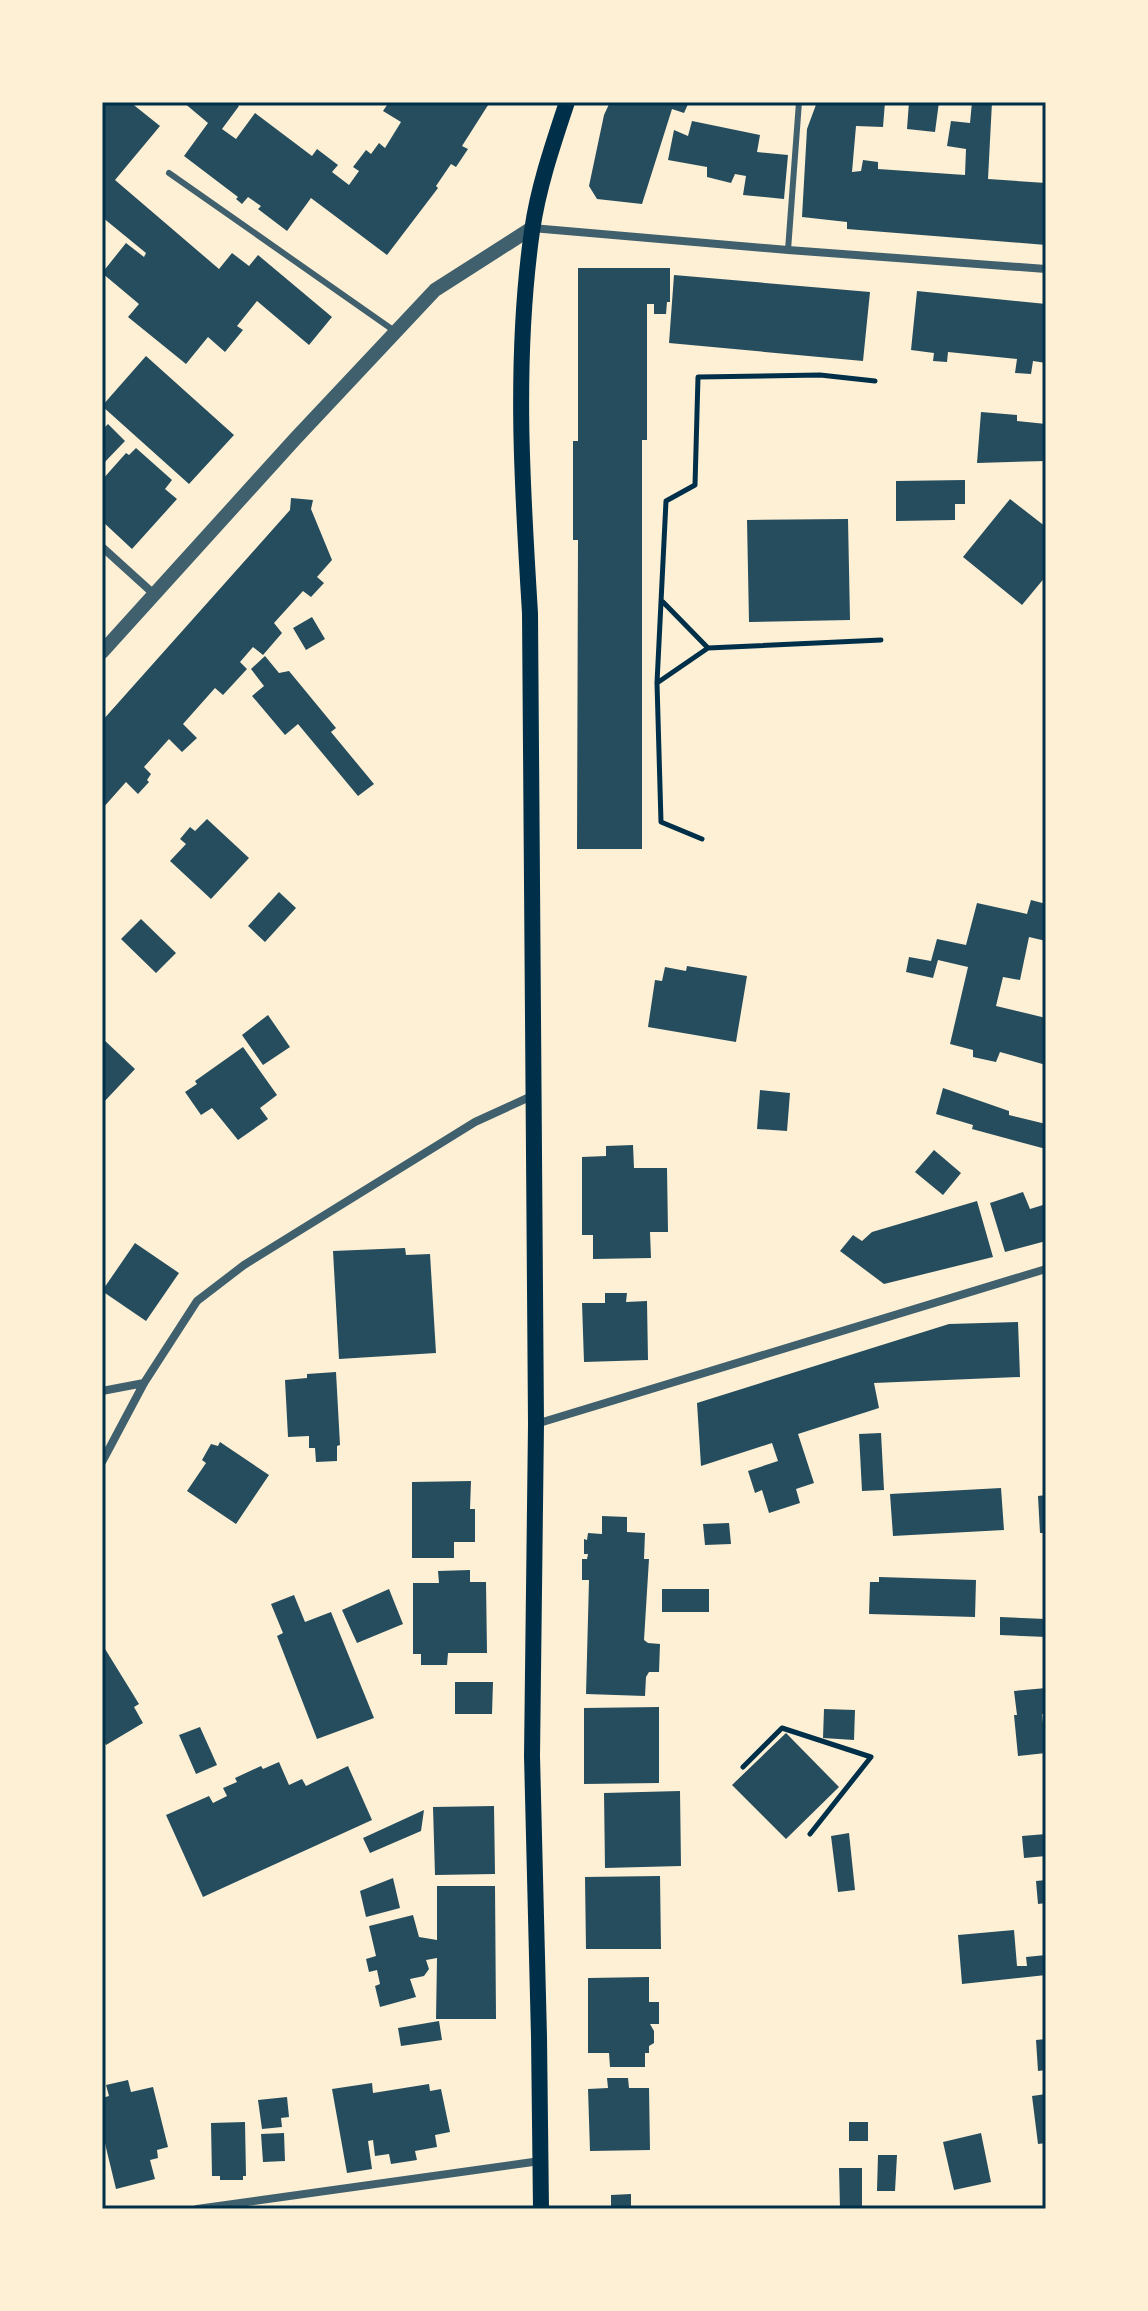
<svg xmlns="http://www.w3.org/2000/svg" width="1148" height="2311" font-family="'IBM Plex Sans',sans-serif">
<rect width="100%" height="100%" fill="#fdf0d5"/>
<path fill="#264d5e" d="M 102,102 L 130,102 L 160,126 L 115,180 L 219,269 L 232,253 L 249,266 L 258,255 L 332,317 L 309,345 L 257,301 L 237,326 L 243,330 L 225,352 L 208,337 L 186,364 L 128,317 L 139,304 L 102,273 L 126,243 L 144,257 L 146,253 L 102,217 Z
M 183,102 L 234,102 L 239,106 L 222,129 L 236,139 L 255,113 L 312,156 L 317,149 L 338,165 L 332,172 L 349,185 L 359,171 L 353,167 L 366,150 L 371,154 L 379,143 L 385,148 L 401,122 L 383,111 L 389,102 L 490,102 L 462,146 L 468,149 L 456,167 L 451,164 L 436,186 L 438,188 L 387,255 L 311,198 L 287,231 L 258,209 L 261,206 L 248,197 L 242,204 L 236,199 L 238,197 L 184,156 L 208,123 Z
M 610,102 L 689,102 L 684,113 L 672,109 L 642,204 L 597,199 L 589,186 L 604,115 Z
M 817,102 L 885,102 L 883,127 L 856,126 L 852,172 L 861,171 L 863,160 L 878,162 L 878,169 L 965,175 L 966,149 L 947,146 L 951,121 L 970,123 L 972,102 L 992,102 L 988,179 L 1046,183 L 1046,245 L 847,229 L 847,222 L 802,217 L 807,129 Z
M 909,102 L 939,102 L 935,132 L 907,129 Z
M 692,121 L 760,135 L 757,152 L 788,155 L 784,199 L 743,195 L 746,176 L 735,174 L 731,183 L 707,177 L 707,167 L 668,160 L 674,130 L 688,136 Z
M 578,268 L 670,268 L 670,302 L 667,302 L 666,314 L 654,314 L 654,304 L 647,304 L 647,440 L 642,440 L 642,849 L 577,849 L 578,540 L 573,540 L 573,441 L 578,441 Z
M 674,275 L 870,292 L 863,361 L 669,343 Z
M 917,291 L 1046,304 L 1046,363 L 1033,361 L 1031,374 L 1015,373 L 1017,359 L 948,352 L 947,362 L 933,361 L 934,353 L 911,350 Z
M 146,356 L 234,435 L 189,484 L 102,406 Z
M 981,412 L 1017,415 L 1017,421 L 1046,424 L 1046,461 L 977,463 Z
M 108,424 L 125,441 L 102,465 L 102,430 Z
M 136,448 L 172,480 L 165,489 L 177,499 L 132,549 L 102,521 L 102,480 L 126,453 L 129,455 Z
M 965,480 L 965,504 L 955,504 L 955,520 L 896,521 L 896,481 Z
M 291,498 L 313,500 L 311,509 L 332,560 L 317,577 L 324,583 L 311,597 L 303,591 L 274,623 L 282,633 L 263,655 L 253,647 L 240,662 L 247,669 L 223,695 L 215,688 L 183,724 L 197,738 L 182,752 L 169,739 L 144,767 L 151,774 L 147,780 L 149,782 L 138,794 L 126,782 L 102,809 L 102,721 L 290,510 Z
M 1010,499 L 1046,527 L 1046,576 L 1022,605 L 963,557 Z
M 848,519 L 850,620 L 749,622 L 747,520 Z
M 312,617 L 325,639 L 306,650 L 293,628 Z
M 265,656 L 279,673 L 289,671 L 336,728 L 331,732 L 374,784 L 358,796 L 298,724 L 285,735 L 252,696 L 264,686 L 251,669 Z
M 207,819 L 249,858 L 211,899 L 170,861 L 186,844 L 180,839 L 190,827 L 195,831 Z
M 279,892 L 296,908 L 265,942 L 248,926 Z
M 1031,900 L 1046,904 L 1046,941 L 1029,937 L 1020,980 L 1003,977 L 996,1006 L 1046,1018 L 1046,1065 L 1000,1052 L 996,1062 L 973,1057 L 973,1050 L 950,1044 L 968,967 L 938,960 L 933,978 L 906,972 L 909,957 L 931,961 L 937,939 L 966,945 L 977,903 L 1027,914 Z
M 141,919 L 176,953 L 156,973 L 121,939 Z
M 687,966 L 747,976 L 736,1042 L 648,1027 L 655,980 L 662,981 L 665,967 L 686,971 Z
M 268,1015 L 290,1047 L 263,1065 L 242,1035 Z
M 102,1038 L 135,1069 L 102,1104 Z
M 243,1047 L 277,1095 L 260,1108 L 268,1119 L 238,1140 L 212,1108 L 201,1115 L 185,1092 L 197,1084 L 195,1081 Z
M 943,1088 L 1009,1111 L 1009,1115 L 1046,1124 L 1046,1149 L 972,1129 L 973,1125 L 936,1114 Z
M 760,1090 L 790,1093 L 787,1131 L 757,1129 Z
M 633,1145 L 634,1168 L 667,1168 L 668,1232 L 650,1232 L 651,1258 L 593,1259 L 593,1235 L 582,1235 L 582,1157 L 606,1156 L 606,1146 Z
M 934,1150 L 961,1173 L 943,1195 L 915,1172 Z
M 1023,1192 L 1030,1209 L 1043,1205 L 1046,1198 L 1046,1241 L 1005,1252 L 990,1203 Z
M 977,1201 L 993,1257 L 884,1284 L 840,1251 L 853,1235 L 862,1241 L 872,1232 Z
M 135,1243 L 179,1273 L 146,1321 L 102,1291 Z
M 405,1248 L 406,1255 L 430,1254 L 436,1353 L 339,1359 L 333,1251 Z
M 605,1293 L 627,1293 L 626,1302 L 647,1301 L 648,1360 L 584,1362 L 582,1303 L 605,1303 Z
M 1018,1322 L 1020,1377 L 874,1383 L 879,1408 L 798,1434 L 814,1483 L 796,1489 L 800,1503 L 769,1513 L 762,1490 L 755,1493 L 748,1471 L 778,1461 L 772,1443 L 701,1466 L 697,1403 L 949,1324 Z
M 336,1372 L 340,1445 L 337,1446 L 337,1461 L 316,1462 L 315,1448 L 309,1448 L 309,1436 L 288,1437 L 285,1380 L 307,1378 L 307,1374 Z
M 881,1433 L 884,1490 L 862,1491 L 859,1434 Z
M 220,1442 L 269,1475 L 236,1524 L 187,1491 L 206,1463 L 202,1460 L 211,1444 L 218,1446 Z
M 471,1481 L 470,1509 L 475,1509 L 475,1542 L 454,1542 L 454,1558 L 412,1558 L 412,1482 Z
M 1001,1488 L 1004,1530 L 893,1536 L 890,1494 Z
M 1046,1495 L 1046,1533 L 1040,1533 L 1038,1496 Z
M 602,1516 L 627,1517 L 627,1532 L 645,1533 L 644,1559 L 649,1559 L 644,1640 L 648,1643 L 660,1644 L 659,1672 L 649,1672 L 646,1677 L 645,1696 L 586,1694 L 589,1580 L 582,1580 L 582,1559 L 587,1559 L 588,1554 L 584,1554 L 584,1539 L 587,1540 L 588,1533 L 602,1534 Z
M 729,1523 L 731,1544 L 705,1545 L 703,1524 Z
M 470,1570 L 470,1582 L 486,1582 L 487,1653 L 448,1653 L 447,1665 L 421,1665 L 421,1654 L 413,1654 L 413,1583 L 439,1583 L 438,1571 Z
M 879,1577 L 976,1580 L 975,1617 L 869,1614 L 870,1582 L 879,1582 Z
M 389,1589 L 403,1624 L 357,1643 L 342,1610 Z
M 662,1589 L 709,1589 L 709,1612 L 662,1612 Z
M 294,1595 L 305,1622 L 331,1612 L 374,1718 L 317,1739 L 277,1636 L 283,1633 L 271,1604 Z
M 1000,1617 L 1046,1619 L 1046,1637 L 1000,1635 Z
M 102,1644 L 139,1704 L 134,1707 L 143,1723 L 106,1745 L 102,1737 Z
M 455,1682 L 493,1682 L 492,1714 L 455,1714 Z
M 1046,1688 L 1046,1714 L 1042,1714 L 1046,1753 L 1018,1756 L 1014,1715 L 1017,1715 L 1014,1691 Z
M 659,1707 L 659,1783 L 584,1784 L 584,1708 Z
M 824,1709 L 855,1710 L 854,1740 L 823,1738 Z
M 200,1727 L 217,1765 L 196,1774 L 179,1735 Z
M 786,1733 L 839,1787 L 786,1839 L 732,1785 Z
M 279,1762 L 289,1785 L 302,1779 L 306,1786 L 348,1766 L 372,1820 L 203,1897 L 166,1815 L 209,1796 L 213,1803 L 227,1796 L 223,1788 L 237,1782 L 235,1778 L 261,1766 L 263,1769 Z
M 680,1791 L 681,1866 L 605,1868 L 604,1793 Z
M 494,1806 L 495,1874 L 435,1875 L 433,1807 Z
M 424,1810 L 421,1831 L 370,1853 L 363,1838 Z
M 849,1833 L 855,1890 L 838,1892 L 831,1836 Z
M 1046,1834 L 1046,1856 L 1024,1858 L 1022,1836 Z
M 660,1876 L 661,1949 L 586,1949 L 585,1877 Z
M 393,1878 L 400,1908 L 366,1917 L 360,1891 Z
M 1046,1880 L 1046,1903 L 1038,1904 L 1036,1881 Z
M 437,1886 L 495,1886 L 496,2019 L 436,2019 L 437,1958 L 426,1960 L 429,1969 L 424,1976 L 410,1979 L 416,1997 L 380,2007 L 375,1986 L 380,1984 L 377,1970 L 369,1972 L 366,1959 L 376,1956 L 369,1926 L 413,1915 L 419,1937 L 437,1940 Z
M 1014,1930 L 1017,1966 L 1027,1966 L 1026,1957 L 1046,1955 L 1046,1975 L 962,1984 L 958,1935 Z
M 649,1977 L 649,2002 L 659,2002 L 659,2024 L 650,2024 L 654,2031 L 654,2043 L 649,2046 L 649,2053 L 645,2053 L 645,2067 L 610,2067 L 609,2053 L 588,2053 L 588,1978 Z
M 439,2021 L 442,2040 L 401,2046 L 398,2028 Z
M 1046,2039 L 1046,2070 L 1038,2071 L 1036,2040 Z
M 607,2078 L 628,2078 L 629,2088 L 649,2088 L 650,2150 L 590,2151 L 588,2089 L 608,2088 Z
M 128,2080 L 131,2092 L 153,2087 L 168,2147 L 157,2150 L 158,2158 L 150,2160 L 155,2179 L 116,2189 L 102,2131 L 102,2098 L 109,2096 L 106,2085 Z
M 372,2083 L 373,2093 L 429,2084 L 430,2091 L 441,2089 L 450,2132 L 435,2135 L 437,2147 L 415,2151 L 417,2160 L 391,2164 L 389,2154 L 375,2156 L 373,2140 L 368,2141 L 372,2169 L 347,2173 L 332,2089 Z
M 1046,2094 L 1046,2143 L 1038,2144 L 1032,2096 Z
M 287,2097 L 289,2117 L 281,2118 L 282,2127 L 262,2129 L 258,2100 Z
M 245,2122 L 246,2176 L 243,2176 L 243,2180 L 220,2180 L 220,2176 L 212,2176 L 211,2123 Z
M 849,2122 L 868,2122 L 868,2141 L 849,2141 Z
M 284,2133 L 285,2161 L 263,2162 L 261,2134 Z
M 981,2133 L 991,2182 L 954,2190 L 943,2142 Z
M 878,2155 L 897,2155 L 895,2191 L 877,2191 Z
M 839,2168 L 862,2168 L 862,2209 L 840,2209 Z
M 631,2194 L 631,2209 L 588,2209 L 588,2206 L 611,2206 L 611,2195 Z"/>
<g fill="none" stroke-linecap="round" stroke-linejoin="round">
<path stroke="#003049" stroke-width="5" d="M 663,602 L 708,648
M 657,683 L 708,648 L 881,640
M 702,839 L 661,822 L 657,683 L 666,501 L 695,485 L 698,377 L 820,375 L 875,381
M 743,1767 L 782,1728 L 871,1757 L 810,1834"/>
<path stroke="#3f606c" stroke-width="6" d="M 169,173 L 396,332
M 788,250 L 799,102"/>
<path stroke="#3f606c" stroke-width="8" d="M 532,228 L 788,250 L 1046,269
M 102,547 L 155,595
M 102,1391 L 144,1383
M 536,1424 L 1046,1269
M 102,1462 L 144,1383 L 197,1301 L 244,1265 L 475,1122 L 534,1095
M 197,2209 L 540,2161"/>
<path stroke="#3f606c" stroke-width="14" d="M 102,652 L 295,439 L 435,290 L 532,228"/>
<path stroke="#003049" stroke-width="16" d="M 541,2209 L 539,2037 L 532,1756 L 536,1424 L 530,613 C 522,486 514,358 532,231 C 538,188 553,144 567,102"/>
</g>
<rect width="1148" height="2311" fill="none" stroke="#fdf0d5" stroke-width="208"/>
<rect x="104" y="104" width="940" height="2103" fill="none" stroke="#003049" stroke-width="3"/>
</svg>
